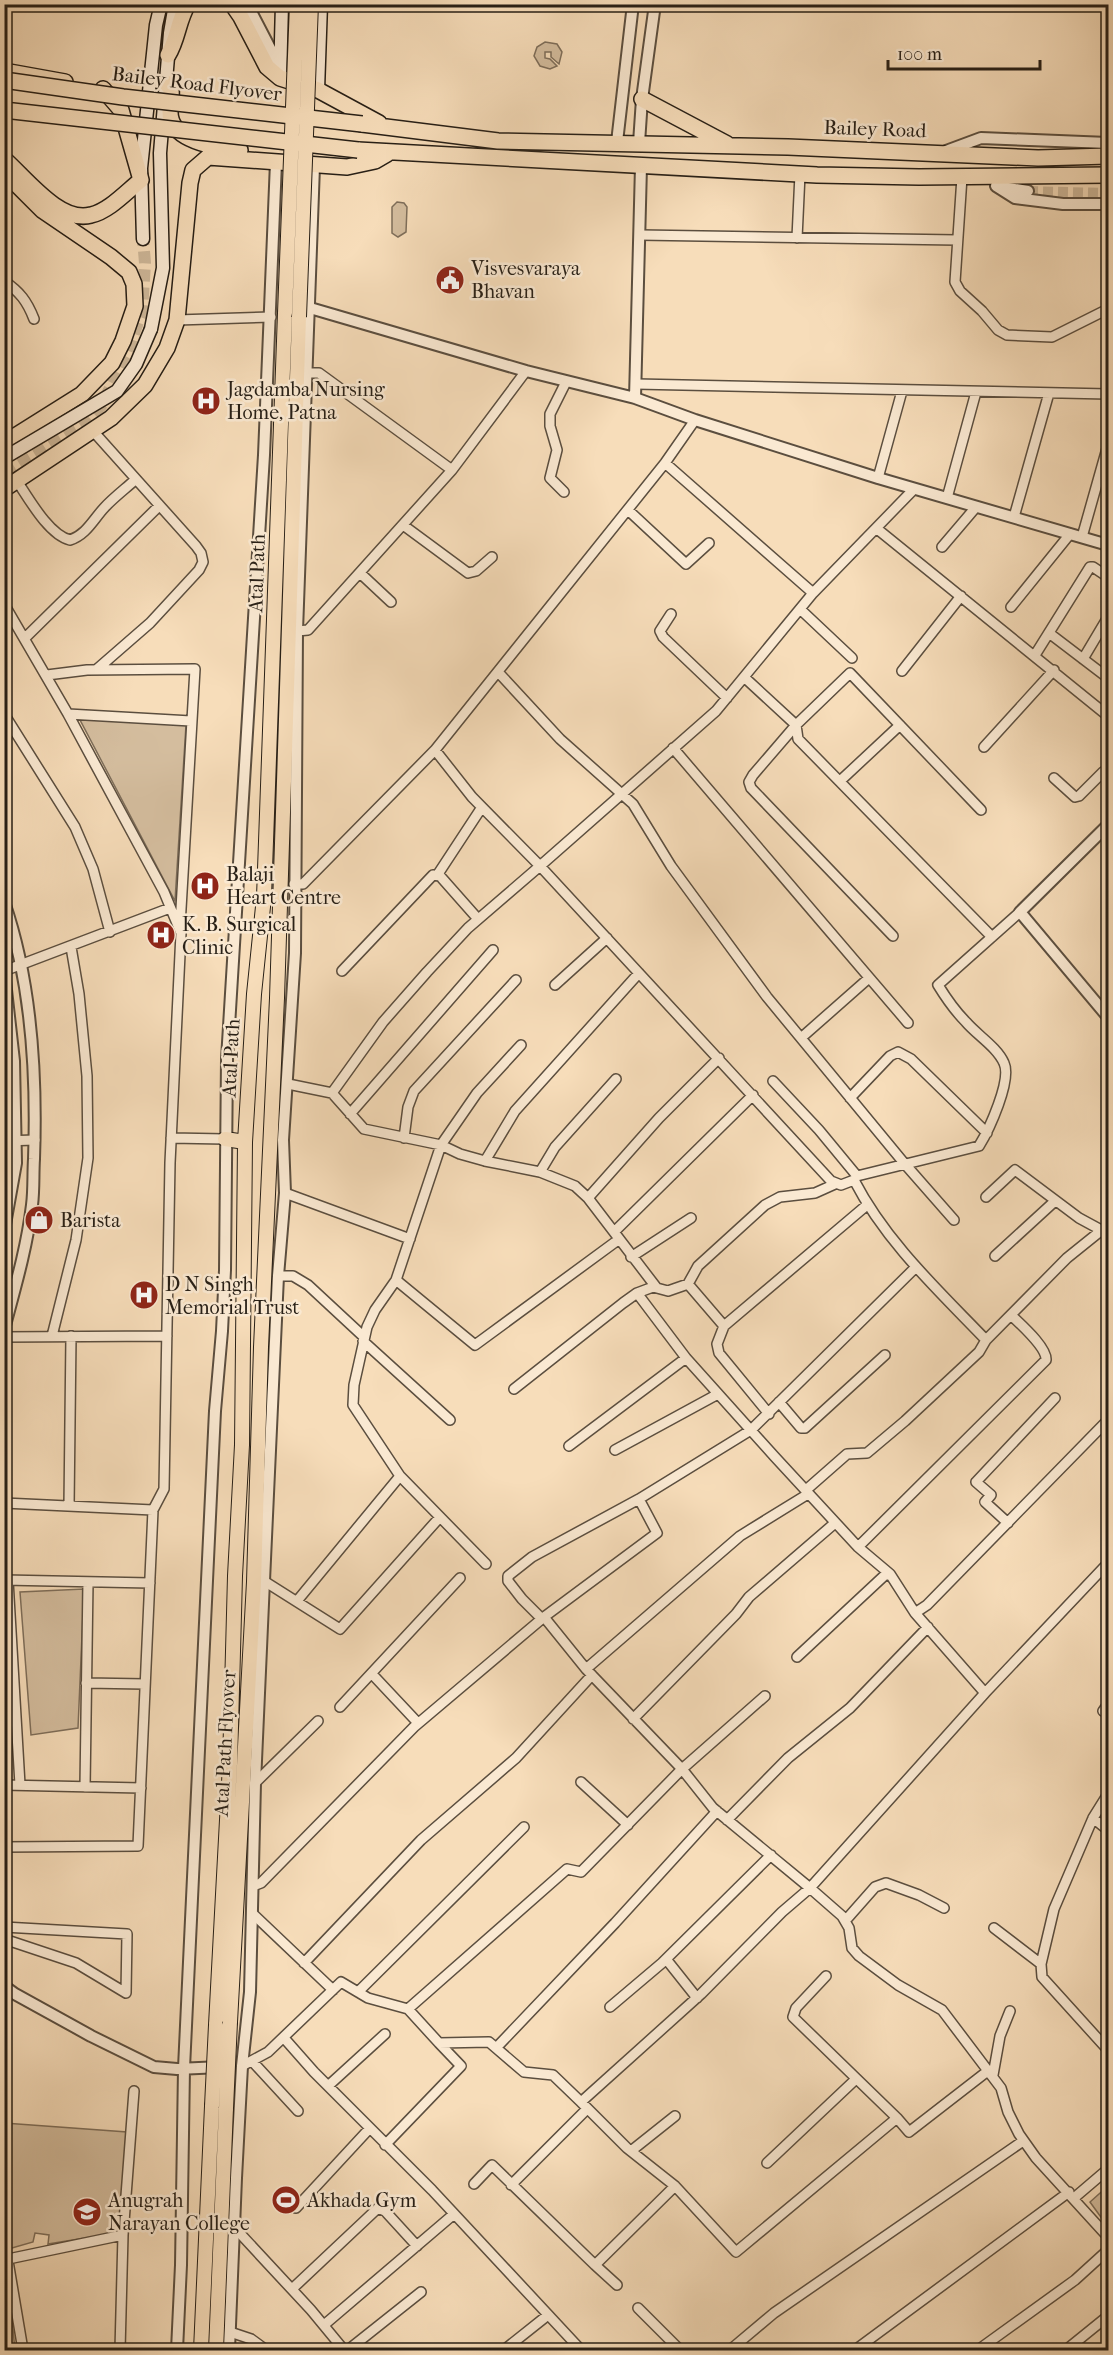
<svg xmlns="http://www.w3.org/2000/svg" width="1113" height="2355" font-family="'IM FELL French Canon',serif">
<rect width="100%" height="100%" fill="#f7ddba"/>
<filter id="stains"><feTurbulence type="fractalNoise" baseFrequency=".00333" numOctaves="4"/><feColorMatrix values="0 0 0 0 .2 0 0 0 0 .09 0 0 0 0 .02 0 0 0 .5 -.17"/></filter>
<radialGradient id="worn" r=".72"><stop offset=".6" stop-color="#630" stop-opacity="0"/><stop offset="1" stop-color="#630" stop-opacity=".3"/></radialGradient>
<path fill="#d4bd9e" stroke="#7e6e5a" stroke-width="1.5" d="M 545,42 L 557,44 L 562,52 L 559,64 L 551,57 L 551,52 L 545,52 L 545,58 L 550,59 L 557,66 L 550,69 L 540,66 L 534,56 L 537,47 Z
M 397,202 L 404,203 L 407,207 L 406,232 L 398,237 L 392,233 L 392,207 Z
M 79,718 L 186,725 L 175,901 Z
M 84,1589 L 78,1728 L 31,1735 L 20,1592 Z
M 4,2123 L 127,2132 L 122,2221 L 116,2233 L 48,2244 L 49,2235 L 35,2233 L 33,2242 L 5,2250 Z
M 1108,2186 L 1108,2227 L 1090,2202 Z
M 4,2266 L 7,2269 L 15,2350 L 5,2350 Z"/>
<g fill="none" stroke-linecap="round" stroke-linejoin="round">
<path stroke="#cdb799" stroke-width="10" stroke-dasharray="10 5" stroke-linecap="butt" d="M 1028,191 L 1108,193"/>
<path stroke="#cdb799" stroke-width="12" stroke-dasharray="12 6" stroke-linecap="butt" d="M 4,473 L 84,424 L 101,406 L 126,356 L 142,311 L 145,263 L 143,239"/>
<g stroke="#5b4e3f" stroke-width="12">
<path id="minor" d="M 962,177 L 955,282 L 960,291 L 982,311 L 998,330 L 1007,335 L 1052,337 L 1108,309
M 640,235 L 957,240
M 797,238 L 800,174
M 4,281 C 20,292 27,301 34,319
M 177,320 L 271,317
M 1108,337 L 1108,322
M 308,373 L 319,373 L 452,470 L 526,371
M 636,384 L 1108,394
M 695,420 L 665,463 L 435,750 L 472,797 L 540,866 L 716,711 L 813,593 L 914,489
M 93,431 L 196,546 L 201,553 L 203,562 L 199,570 L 150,623 L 96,670
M 665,463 L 813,593
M 878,478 L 902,391
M 17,481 C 29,499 49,535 70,540 C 86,535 93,520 104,508 C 113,498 125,489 135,480
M 564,492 L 550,478 L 557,450 L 550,426 L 550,414 L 566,382
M 947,498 L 976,392
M 628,510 L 686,564 L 709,543
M 1014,517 L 1049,393
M 403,525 L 468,573 L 476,571 L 492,557
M 876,528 L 1108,716
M 1082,537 L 1108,445
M 942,547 L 976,507
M 360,573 L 391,602
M 4,604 L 68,714 L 164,892 L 181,933 L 170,1163 L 164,1489 L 153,1510 L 138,1846 L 4,1847
M 1011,607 L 1070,534
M 800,609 L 852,658
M 671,614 L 660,631 L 663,637 L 727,698
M 297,631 L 308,630 L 452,470
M 1049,633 L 1108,678
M 25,638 L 159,506
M 1035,655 L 1090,567 L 1093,567 L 1108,577
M 1083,659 L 1108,617
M 902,671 L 961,596
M 498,672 L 560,739 L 633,804 L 671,866 L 767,997 L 904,1163 L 954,1220
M 47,675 L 87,670 L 195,669 L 180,926
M 744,677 L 796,725 L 798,739 L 992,937
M 4,714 L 75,827 L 93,869 L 110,932
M 68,714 L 191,721
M 984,747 L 1054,670
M 673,748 L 908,1023
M 1054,778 L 1075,797 L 1079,796 L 1103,772 L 1108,775
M 840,781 L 900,725
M 438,874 L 482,807
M 294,884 L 303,884 L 435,750
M 893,936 L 751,788 L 749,782 L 753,775 L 796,725 L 850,673 L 981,810
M 4,971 L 170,908
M 342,971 L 433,875 L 440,876 L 478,919
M 555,985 L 607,938
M 801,1038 L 869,978
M 773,1081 L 819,1130 L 857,1176
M 288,1084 L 332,1093 L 364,1129 L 441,1145 L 460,1154 L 485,1161 L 540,1172 L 575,1186 L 588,1198 L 656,1287
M 332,1093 L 383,1022 L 427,972 L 468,928 L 540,866 L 831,1181 L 841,1185 L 854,1180 C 886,1242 938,1290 986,1340 L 1067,1258 L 1108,1225
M 850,1098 L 890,1056 L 898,1052 L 911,1059 L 987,1133
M 350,1114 L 493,950
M 171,1138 L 225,1139
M 404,1138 L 408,1107 L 414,1091 L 516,980
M 4,1141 L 35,1140
M 485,1161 L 515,1111 L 639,973
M 540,1172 L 555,1147 L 616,1079
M 854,1180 L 857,1176 L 979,1146 C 989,1130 1012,1080 1004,1063 C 997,1047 977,1035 966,1022 C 955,1011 946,998 938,985 L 1020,912
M 285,1193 L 410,1239
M 986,1197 L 1015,1170 L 1079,1218 L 1103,1231
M 588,1198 L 659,1118 L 719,1058
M 614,1232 L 753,1095
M 995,1256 L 1055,1201
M 631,1257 L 691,1218
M 278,1276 L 293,1276 L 308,1285 L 364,1337
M 396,1280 L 475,1345 L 618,1240
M 688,1284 L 698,1266 L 765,1205 L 780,1197 L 815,1193 L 835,1184
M 637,1293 L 686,1358 L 774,1456 L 858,1547 L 890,1574 L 915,1613 L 985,1693
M 52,1336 L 76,1240 L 88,1158 L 87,1076 L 79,994 L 71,947
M 4,1337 L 167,1336
M 363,1341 L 450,1420
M 514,1389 L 623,1303 L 637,1293 L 653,1287 L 668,1291 L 688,1284 L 724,1326
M 779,1402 L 801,1428 L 805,1428 L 885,1355
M 769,1414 L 719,1353 L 717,1344 L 724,1326 L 867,1205
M 569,1446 L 686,1358
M 615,1450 L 718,1394
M 806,1490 L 847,1454 L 867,1453 L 905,1421 L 979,1352 L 986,1340
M 4,1503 L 153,1510
M 69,1506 L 71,1336
M 1008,1523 L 985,1502 L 991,1495 L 976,1482 L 1055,1398
M 858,1547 L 1046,1360 C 1047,1347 1020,1324 1011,1315
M 486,1564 L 400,1476 L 353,1405 L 354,1385 L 367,1327 L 375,1310 L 396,1280 L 441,1145 L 477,1093 L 521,1045
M 4,1580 L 150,1583
M 8,1580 L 20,1785
M 264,1581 L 340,1629 L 440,1517
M 297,1601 L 400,1476
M 915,1613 L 927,1605 L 1108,1420
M 544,1617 L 586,1669 L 682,1769 L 713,1808 L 810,1888 L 985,1693 L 1108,1563
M 542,1619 L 522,1599 L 508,1581 L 508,1576 L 532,1557 L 639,1499
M 797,1657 L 885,1575 L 890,1574
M 586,1669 L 740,1536 L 808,1494
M 372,1674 L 418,1723
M 86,1683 L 145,1684
M 340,1707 L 460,1578
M 1103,1711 L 1108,1704
M 633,1719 L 736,1614 L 749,1597 L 835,1523
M 581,1782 L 628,1825
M 255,1783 L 318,1721
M 4,1785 L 141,1788
M 85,1787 L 88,1582
M 1108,1794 L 1093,1818 L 1108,1830
M 1093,1818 L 1054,1909 L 1041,1964 L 1042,1977 L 1108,2050
M 727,1820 L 788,1758 L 850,1708 L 928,1627
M 253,1886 L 261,1883 L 414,1727 L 544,1617 L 657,1533 L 639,1499 L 751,1430 L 916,1267
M 252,1913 L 333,1990
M 845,1921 L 875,1887 L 886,1883 L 919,1895 L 944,1908
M 4,1927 L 127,1934 L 126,1993 L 76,1963 L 4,1939
M 994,1928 L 1041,1964
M 666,1959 L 697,1998
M 304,1963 L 421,1840 L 516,1758 L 592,1675
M 358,1992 L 524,1827
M 610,2007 L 662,1963 L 771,1855
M 408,2009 L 567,1869 L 581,1872 L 682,1769 L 765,1696
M 284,2038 L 314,2072 L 432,2190 L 581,2350
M 496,2048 L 615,1923 L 717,1811
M 252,2061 L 298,2111
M 242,2066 L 268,2052 L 341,1982 L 368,1998 L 408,2009 L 439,2043 L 489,2042 L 524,2072 L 553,2075 L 581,2102 L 701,1994 L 782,1912 L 810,1888 L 842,1916 L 849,1928 L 852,1948 L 859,1956 L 898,1985 L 942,2010 L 1001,2088 L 1008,2112 L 1019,2134 L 1036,2158 L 1108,2237
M 993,2075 L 1000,2036 L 1010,2011
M 328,2086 L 385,2034
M 581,2102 L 627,2148 L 675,2186 L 736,2252 L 897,2118 L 793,2017 L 796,2008 L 826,1976
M 897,2118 L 909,2132 L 989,2070
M 385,2145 L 461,2066 L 439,2043
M 631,2151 L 675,2116
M 767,2163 L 856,2079
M 474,2184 L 492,2165 L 595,2265 L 675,2186
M 511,2185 L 587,2109
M 1074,2198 L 1108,2169
M 296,2208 L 370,2128
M 234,2227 L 311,2310 L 344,2350
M 4,2261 L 13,2258 L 123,2235
M 8,2261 L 23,2350
M 595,2265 L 617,2285
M 292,2289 L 378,2208 L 385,2211 L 417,2246
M 638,2308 L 680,2350
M 324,2325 L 454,2214
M 230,2332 L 251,2339 L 266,2350
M 120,2350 L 123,2235 L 134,2091
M 348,2350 L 421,2292
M 504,2350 L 548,2315
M 730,2350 L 774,2313 L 1023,2141
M 855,2350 L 1069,2192
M 978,2350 L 1075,2280 L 1108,2250
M 1066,2350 L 1108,2316"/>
</g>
<g stroke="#5b4e3f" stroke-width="14">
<path id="tertiary" d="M 247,4 L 272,52 L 273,72
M 617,142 L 633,4
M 639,143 L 642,99 L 655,4
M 946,151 L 981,138 L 1108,143
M 996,186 L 1015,198 L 1063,204 L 1108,204
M 1002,187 L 1028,191
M 310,308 L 526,371 L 635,398 L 695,420 L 878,478 L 1108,545
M 635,398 L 641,166
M 1108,825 L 1020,912 L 1108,1017
M 4,902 C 32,983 37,1074 34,1159 C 33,1174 34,1190 32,1205 C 27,1247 15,1288 4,1329
M 4,972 L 14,1061 L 16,1163 L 4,1230
M 4,1986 L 15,1994 L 91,2036 L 154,2067 L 177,2069 L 221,2067
M 177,2350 L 181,2265 L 184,2068 L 215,1411 L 222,1331 L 225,1270 L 227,1059 L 264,455 L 276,162
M 229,2350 L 236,2178 L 242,2066 L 250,1992 L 255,1783 L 264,1581 L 278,1276 L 285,1193 L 283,1140 L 295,953 L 297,631 L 314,166"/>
</g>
<g stroke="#271f16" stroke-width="15">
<path id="secondary" d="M 280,78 L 282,4
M 318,90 L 321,4
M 143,239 L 141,168 L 156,25 L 161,4
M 151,329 L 163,268 L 160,153 L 170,33 L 175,4"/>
</g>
<g stroke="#271f16" stroke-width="16">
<path id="primary" d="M 225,1139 L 245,1142
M 230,2022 L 254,1582 L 261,1347 L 277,998 L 299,317
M 216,2025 L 230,1764 L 235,1576 L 242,1445 L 245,1142 L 254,994 L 264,897 L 285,313
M 201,2350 L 212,2106
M 216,2350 L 226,2108"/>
</g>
<g stroke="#271f16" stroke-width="18">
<path id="trunk" d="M 232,4 L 241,17 L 267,67 L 280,78 L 318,90 L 379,123
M 168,55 C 178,39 178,20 188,4
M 4,71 L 65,82
M 166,83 L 171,89 C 172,97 170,104 170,112 C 170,142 218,148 240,150
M 642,99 L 727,144
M 362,124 L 498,141 L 788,147 L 1038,158 L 1108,156
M 358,150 L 817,175 L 919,177 L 1108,175
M 4,159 C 25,177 60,224 91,215 C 109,211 126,192 141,180 L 121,110 L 103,89
M 4,172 L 42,210 L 111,257 L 129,272 L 134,284 L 135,306 L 123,341 L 112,363 L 82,394 L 4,443
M 4,489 L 111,418 L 145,385 L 167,348 L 177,320 L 190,183 L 193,170 L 208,157 L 347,167 L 375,161 L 387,154"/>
</g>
<use href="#minor" stroke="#fae9d2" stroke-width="9"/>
<use href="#tertiary" stroke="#fae9d2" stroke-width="10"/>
<use href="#secondary" stroke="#fae9d2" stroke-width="12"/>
<use href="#primary" stroke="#f7ddba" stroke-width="14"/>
<use href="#trunk" stroke="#f7ddba" stroke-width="15"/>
<g stroke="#271f16" stroke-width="15" stroke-linecap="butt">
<path id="secondary-bridge" d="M 4,458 L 117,391 L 136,364 L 151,329"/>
</g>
<g stroke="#271f16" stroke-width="16" stroke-linecap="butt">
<path id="primary-bridge" d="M 285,313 L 297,4
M 299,317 L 311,4
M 212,2106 L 216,2025
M 226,2108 L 230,2022"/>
</g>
<g stroke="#271f16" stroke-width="18" stroke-linecap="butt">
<path id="trunk-bridge" d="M 4,80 L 123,97 L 362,124
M 4,110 L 358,150"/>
</g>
<use href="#secondary-bridge" stroke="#fae9d2" stroke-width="12"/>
<use href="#primary-bridge" stroke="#f7ddba" stroke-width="14"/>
<use href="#trunk-bridge" stroke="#f7ddba" stroke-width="15"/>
</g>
<defs>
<g id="civic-disc" transform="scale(1.5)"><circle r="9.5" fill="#8f2418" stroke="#fae9d2"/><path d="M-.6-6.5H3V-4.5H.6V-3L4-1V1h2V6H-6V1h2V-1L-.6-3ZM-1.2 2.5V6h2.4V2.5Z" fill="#fff"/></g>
<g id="hospital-disc" transform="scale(1.5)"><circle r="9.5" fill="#8f2418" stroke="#fae9d2"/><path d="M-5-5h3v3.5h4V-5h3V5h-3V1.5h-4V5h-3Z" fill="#fff"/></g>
<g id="shop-disc" transform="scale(1.5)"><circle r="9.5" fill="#8f2418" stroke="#fae9d2"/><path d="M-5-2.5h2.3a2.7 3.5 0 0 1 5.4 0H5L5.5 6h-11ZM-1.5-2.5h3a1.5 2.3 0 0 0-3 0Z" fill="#fff"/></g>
<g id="stadium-disc" transform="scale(1.5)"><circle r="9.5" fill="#8f2418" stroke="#fae9d2"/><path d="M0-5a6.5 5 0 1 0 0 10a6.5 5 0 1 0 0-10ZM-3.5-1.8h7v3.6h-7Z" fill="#fff"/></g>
<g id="university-disc" transform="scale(1.5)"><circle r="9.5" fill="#8f2418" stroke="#fae9d2"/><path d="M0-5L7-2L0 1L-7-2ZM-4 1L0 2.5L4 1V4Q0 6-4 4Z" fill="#fff"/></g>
</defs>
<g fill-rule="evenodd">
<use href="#civic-disc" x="450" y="280"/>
<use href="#hospital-disc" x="206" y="401"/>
<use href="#hospital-disc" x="205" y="886"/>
<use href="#hospital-disc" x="161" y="935"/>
<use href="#shop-disc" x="39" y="1220"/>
<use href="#hospital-disc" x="144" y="1295"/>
<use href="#stadium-disc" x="286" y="2200"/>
<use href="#university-disc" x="87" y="2212"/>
</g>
<g text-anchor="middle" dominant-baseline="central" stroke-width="5" stroke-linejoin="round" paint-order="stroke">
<g font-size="20" fill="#271f16" stroke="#fae9d2">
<text transform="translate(197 84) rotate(7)">Bailey Road Flyover</text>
<text transform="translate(875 129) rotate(2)">Bailey Road</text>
<text transform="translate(257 573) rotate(-88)">Atal Path</text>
<text transform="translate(231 1058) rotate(-87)">Atal Path</text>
<text transform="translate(225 1743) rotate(-87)">Atal Path Flyover</text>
</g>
<g font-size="20" fill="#271f16" stroke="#fae9d2" text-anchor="start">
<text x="471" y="268">Visvesvaraya<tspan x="471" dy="23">Bhavan</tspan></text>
<text x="227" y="389">Jagdamba Nursing<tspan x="227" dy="23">Home, Patna</tspan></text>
<text x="226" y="874">Balaji<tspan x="226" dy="23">Heart Centre</tspan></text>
<text x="182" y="924">K. B. Surgical<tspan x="182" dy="23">Clinic</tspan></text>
<text x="60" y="1220">Barista</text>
<text x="165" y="1284">D N Singh<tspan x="165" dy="23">Memorial Trust</tspan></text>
<text x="108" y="2200">Anugrah<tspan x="108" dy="23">Narayan College</tspan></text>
<text x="307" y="2200">Akhada Gym</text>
</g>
</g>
<rect width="1113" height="2355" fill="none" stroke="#f7ddba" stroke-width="24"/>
<rect x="6" y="6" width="1101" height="2343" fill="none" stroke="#271f16" stroke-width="3"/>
<rect x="12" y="12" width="1089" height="2331" fill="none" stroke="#271f16" stroke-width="1.5"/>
<path d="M888 60v9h152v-9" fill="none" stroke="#271f16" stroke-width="3"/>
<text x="897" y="60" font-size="18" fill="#271f16" stroke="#fae9d2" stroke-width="4.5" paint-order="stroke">100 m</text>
<rect width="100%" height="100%" filter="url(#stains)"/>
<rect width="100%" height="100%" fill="url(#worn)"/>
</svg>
